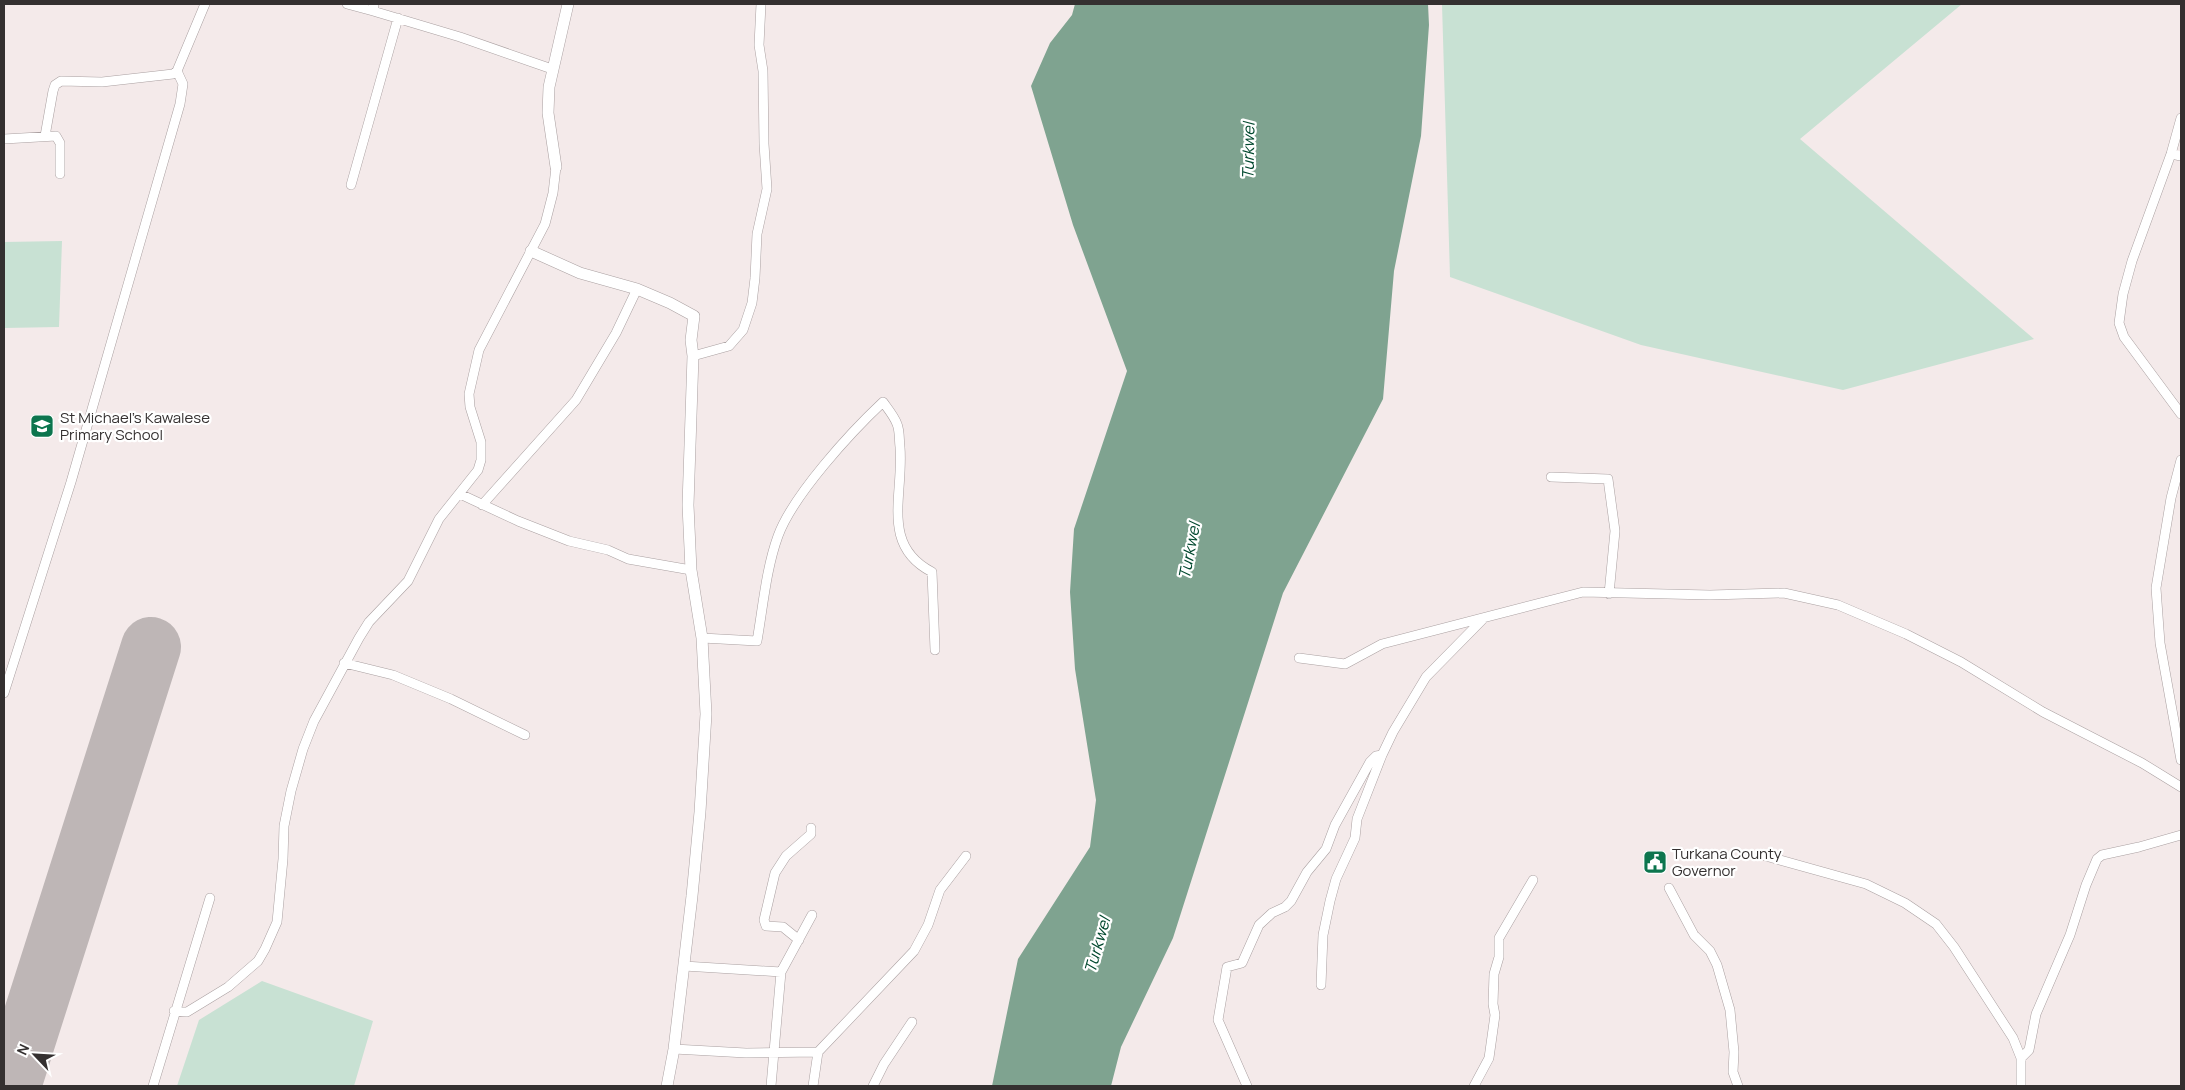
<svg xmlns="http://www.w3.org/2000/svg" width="2185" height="1090" font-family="Manrope,sans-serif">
<rect width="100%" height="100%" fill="#f4eaea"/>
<path fill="#c8e1d3" d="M 1442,4 L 1962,4 L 1800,139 L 2034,339 L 1843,390 L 1641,345 L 1450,277 Z
M 62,241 L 59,327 L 4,328 L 4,242 Z
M 262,981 L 373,1021 L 354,1086 L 177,1086 L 199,1020 Z"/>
<path fill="#7fa390" d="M 1075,4 L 1428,4 L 1429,25 L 1421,136 L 1394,271 L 1383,399 L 1283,593 L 1173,938 L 1121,1047 L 1111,1086 L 992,1086 L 1018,959 L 1090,847 L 1096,800 L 1075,669 L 1070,592 L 1074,529 L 1127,371 L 1073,225 L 1031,86 L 1050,43 L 1072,15 Z"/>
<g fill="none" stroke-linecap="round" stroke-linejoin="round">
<path stroke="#beb6b6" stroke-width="60" d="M 11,1086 L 151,647"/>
<g stroke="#aaa0a1" stroke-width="10">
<path id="minor" d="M 347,4 L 373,11
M 374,4 L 373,11 L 460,37 L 552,69
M 2181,118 L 2171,154 L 2132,261 L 2123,294 L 2119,323 L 2124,337 L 2181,414
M 45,136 L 53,91 L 55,85 L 61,81 L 102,82 L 173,74 L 177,71 L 205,4
M 4,139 L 56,136 L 60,143 L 60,174
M 2171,154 L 2181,156
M 351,185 L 398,18
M 693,356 L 729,346 L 743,330 L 752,303 L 755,278 L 757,234 L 767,189 L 764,144 L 763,71 L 759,45 L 761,4
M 2181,460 L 2171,498 L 2156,588 L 2160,643 L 2181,760
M 1551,477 L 1608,479 L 1615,531 L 1609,594
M 460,494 L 518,521 L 569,541 L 608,550 L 628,559 L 691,570
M 482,505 L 576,400 L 616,333 L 637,289
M 702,638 L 757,641 C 763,607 766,569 778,536 C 793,495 851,432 883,402 C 888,409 894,416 897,424 C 900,431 899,440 900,447 C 904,495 880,545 932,572 L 935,650
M 1299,658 L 1345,664 L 1382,644 L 1583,592 L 1710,595 L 1784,593 L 1838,605 L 1906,634 L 1961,662 L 2043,712 L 2142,763 L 2181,787
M 344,663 L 393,675 L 451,699 L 525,735
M 4,693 L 71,482 L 180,104 L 183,84 L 177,71
M 1762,855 L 1866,884 L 1905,903 L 1936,924 L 1954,947 L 2013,1038 L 2021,1058 L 2021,1086
M 1669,888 L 1694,935 L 1710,951 L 1717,965 L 1730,1010 L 1734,1052 L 1733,1072 L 1738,1086
M 799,940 L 783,927 L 766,926 L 764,920 L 775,873 L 786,856 L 811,834 L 811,828
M 684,966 L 781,972
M 1321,985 L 1323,935 L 1330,901 L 1336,879 L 1355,838 L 1357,819 L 1382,755 L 1393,732 L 1426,677 L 1483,619
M 174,1011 L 187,1012 L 228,987 L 258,961 L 265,949 L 277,922 L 283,859 L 284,826 L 291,791 L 303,749 L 314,721 L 359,638 L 369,622 L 408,581 L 439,519 L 478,470 L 481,460 L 481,442 L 470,407 L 469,394 L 479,350 L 545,224 L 553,193 L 556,167
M 674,1049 L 746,1053 L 818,1052
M 2021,1058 L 2029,1050 L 2036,1014 L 2070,935 L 2086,885 L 2097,859 L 2102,855 L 2139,847 L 2181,835
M 153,1086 L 210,898
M 771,1086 L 781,972 L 812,915
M 813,1086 L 818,1052 L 914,951 L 928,925 L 940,890 L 966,856
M 873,1086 L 884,1064 L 912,1022
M 1247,1086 L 1218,1020 L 1227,967 L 1242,963 L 1259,925 L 1272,913 L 1285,907 L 1291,901 L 1307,872 L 1326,849 L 1335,825 L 1370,762 L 1376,756 L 1382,755
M 1474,1086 L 1489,1058 L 1495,1015 L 1493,1004 L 1494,974 L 1499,957 L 1499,938 L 1533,880"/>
</g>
<g stroke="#aaa0a1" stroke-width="12">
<path id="tertiary" d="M 556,167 L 548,113 L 549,87 L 568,4
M 531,251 L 580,273 L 637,289 L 670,303 L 694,316 L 691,340 L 693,356 L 688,505 L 691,570 L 702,638 L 706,714 L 700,812 L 692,896 L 674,1049 L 667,1086"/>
</g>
<use href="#minor" stroke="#fff" stroke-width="9"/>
<use href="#tertiary" stroke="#fff" stroke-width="11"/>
</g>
<defs>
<g id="school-square" transform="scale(1.25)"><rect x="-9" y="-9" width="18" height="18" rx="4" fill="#0c754e" stroke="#fff"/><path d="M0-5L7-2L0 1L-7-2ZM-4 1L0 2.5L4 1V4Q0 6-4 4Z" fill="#fff"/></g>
<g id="civic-square" transform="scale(1.25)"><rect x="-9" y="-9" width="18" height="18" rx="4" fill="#0c754e" stroke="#fff"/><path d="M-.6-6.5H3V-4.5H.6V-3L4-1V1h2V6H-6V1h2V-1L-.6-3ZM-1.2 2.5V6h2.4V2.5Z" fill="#fff"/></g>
</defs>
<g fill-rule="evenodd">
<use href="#school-square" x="42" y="426"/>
<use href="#civic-square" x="1655" y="862"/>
</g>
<g text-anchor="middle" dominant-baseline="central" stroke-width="4.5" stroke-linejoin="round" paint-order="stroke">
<g font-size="15" fill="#343030" stroke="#fff" text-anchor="start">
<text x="60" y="417">St Michael's Kawalese<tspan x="60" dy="17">Primary School</tspan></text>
<text x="1672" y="853">Turkana County<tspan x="1672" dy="17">Governor</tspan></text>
</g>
<g font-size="16" font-style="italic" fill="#00482e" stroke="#fff">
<text transform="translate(1248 151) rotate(-89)">Turkwel</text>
<text transform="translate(1189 551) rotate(-79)">Turkwel</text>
<text transform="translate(1097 945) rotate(-74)">Turkwel</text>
</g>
</g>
<rect width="2185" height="1090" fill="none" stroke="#343030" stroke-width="10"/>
<g transform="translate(35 1055) rotate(295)" stroke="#ffffff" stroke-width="4" paint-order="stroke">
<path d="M0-4L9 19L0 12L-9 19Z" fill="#343030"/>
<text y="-8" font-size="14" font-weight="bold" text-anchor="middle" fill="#343030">N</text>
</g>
</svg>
